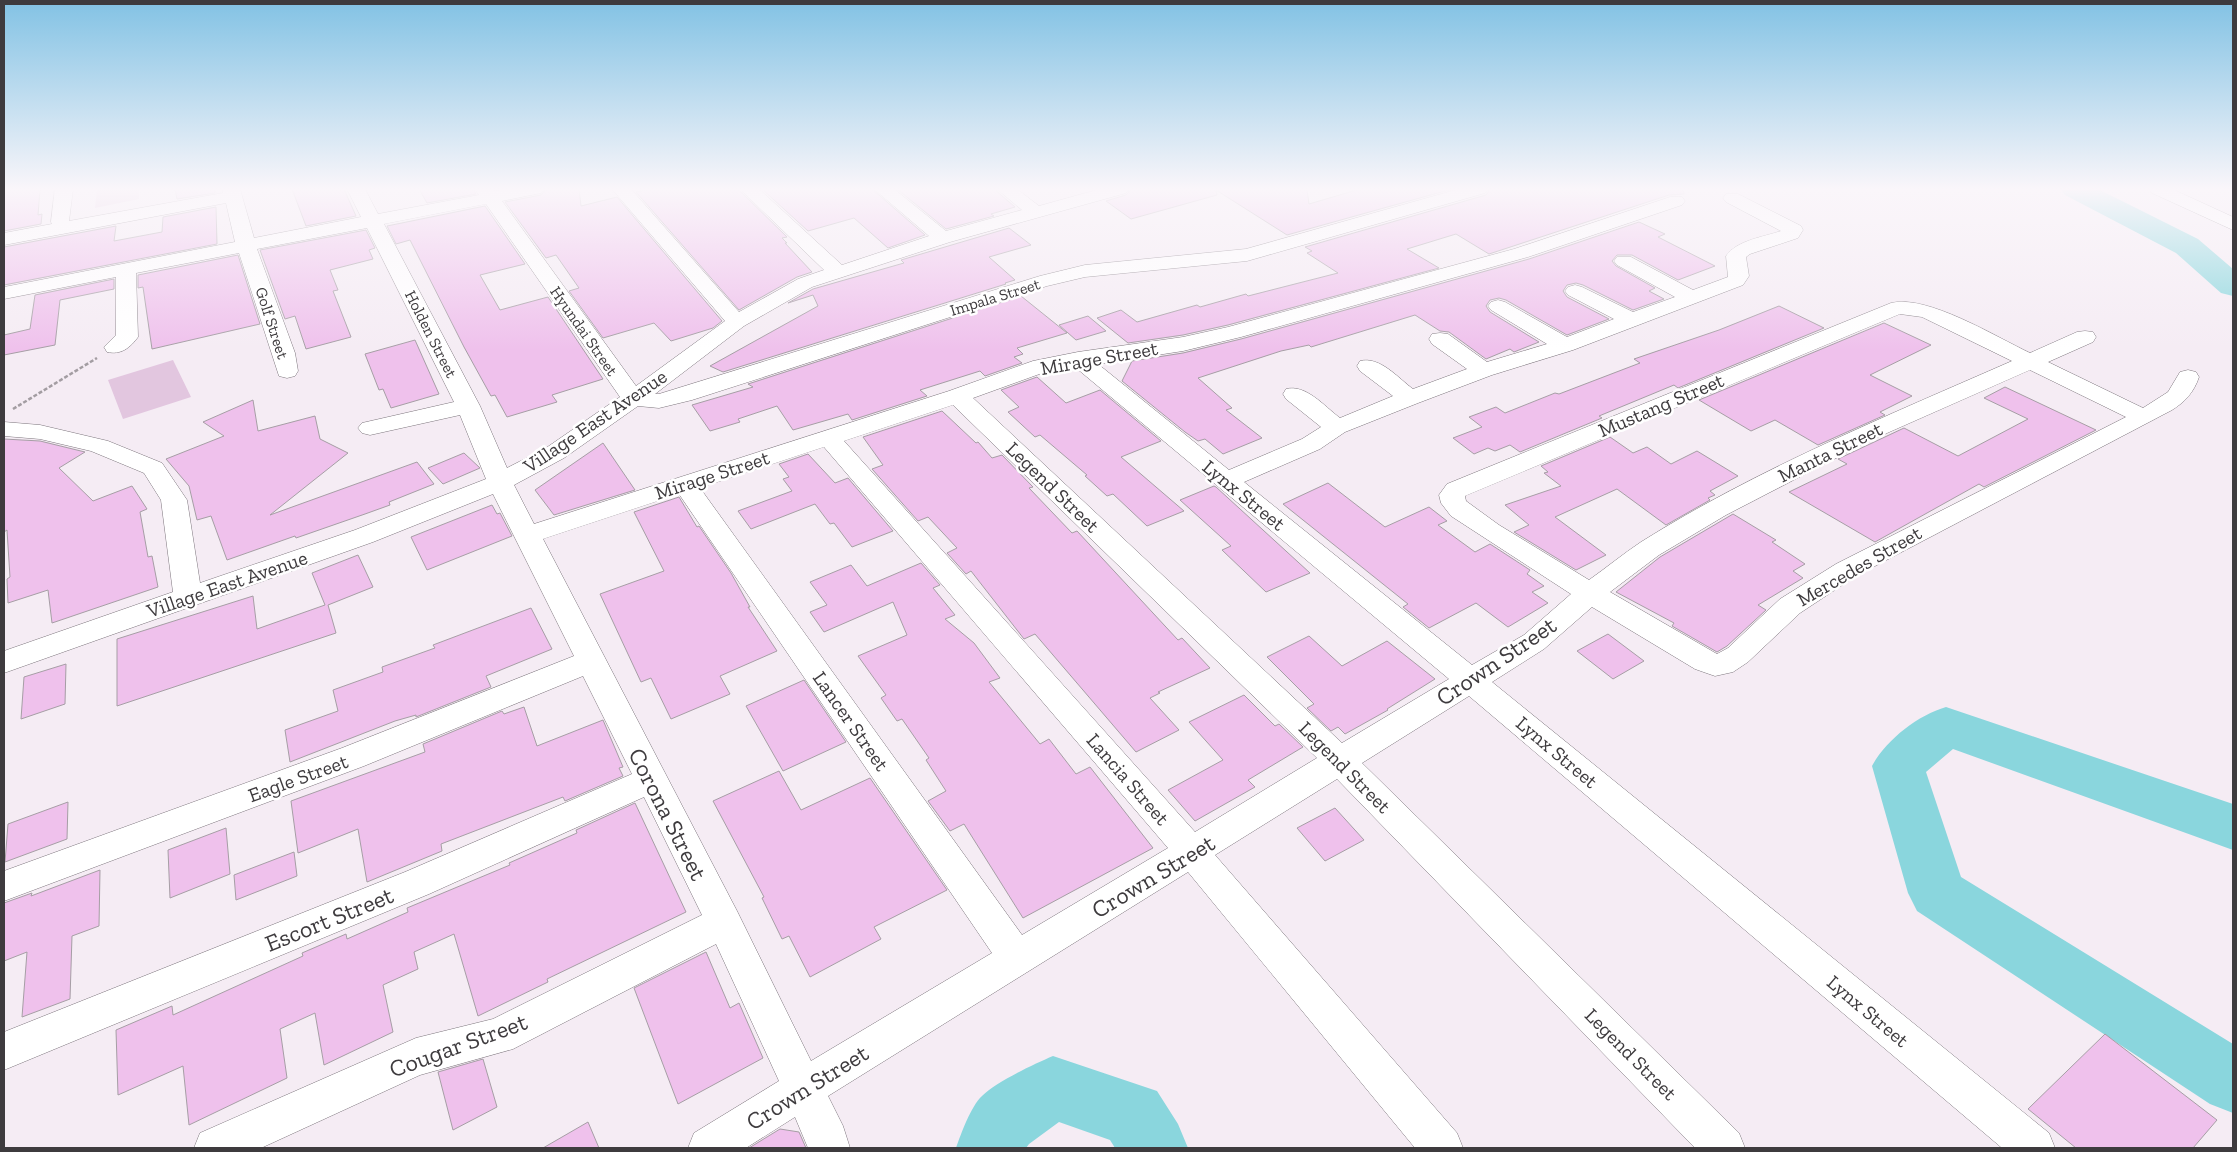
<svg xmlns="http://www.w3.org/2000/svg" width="2237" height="1152" font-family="'Zilla Slab',serif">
<rect width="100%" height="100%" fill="#f5ecf4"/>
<path fill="#e2c6df" d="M 97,189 L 139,189 L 139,199 L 95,208 Z
M 173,360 L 191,397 L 123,419 L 108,380 Z"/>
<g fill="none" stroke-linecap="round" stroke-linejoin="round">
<path fill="#8ad6dd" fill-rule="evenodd" d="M 2060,189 L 2098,189 L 2198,239 L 2233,269 L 2233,296 L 2221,293 L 2176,253 L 2065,195 Z
M 1946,707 L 2233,804 L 2233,850 L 1953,749 L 1926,772 L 1961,877 L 2233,1044 L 2233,1113 L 2210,1104 L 1917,911 L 1908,893 L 1872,766 C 1886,740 1918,715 1946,707 Z
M 1053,1056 L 1157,1091 L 1178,1124 L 1188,1148 L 1115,1148 L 1110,1140 L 1059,1122 L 1029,1144 L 1026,1148 L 956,1148 C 961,1134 971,1106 982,1096 C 996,1082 1034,1064 1053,1056 Z"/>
</g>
<path fill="#efc1ec" stroke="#a69ea5" d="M 4,189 L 40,189 L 38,215 L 42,214 L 41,224 L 4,231 Z
M 175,189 L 215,189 L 215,193 L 177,199 Z
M 292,189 L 344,189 L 356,216 L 306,226 Z
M 419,189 L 473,189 L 476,194 L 427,203 Z
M 546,189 L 579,189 L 581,206 L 617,197 L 722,321 L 713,328 L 671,341 L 654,323 L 603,338 L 569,291 L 579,288 L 556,255 L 546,258 L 505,202 L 541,195 Z
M 651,189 L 738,189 L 787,237 L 782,238 L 787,243 L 785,243 L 812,272 L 797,277 L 739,310 L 636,192 Z
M 762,189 L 872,189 L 925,235 L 888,248 L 854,218 L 808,231 Z
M 897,189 L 994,189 L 1015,207 L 991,214 L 994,216 L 946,229 Z
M 1131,189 L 1307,189 L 1309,204 L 1360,189 L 1452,189 L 1287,235 L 1216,190 L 1217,195 L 1131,219 L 1106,201 L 1126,195 Z
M 1490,189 L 1683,189 L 1684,194 L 1669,195 L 1489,254 L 1456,234 L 1407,249 L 1439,268 L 1228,325 L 1183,335 L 1128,343 L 1097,318 L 1121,310 L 1137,322 L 1197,305 L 1200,307 L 1246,294 L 1248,296 L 1338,273 L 1307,253 L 1312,251 L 1305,247 L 1486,195 Z
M 485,206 L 525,264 L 480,275 L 500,310 L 548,297 L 603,379 L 552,395 L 557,402 L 507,417 L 495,395 L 491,396 L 464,347 L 410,240 L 396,244 L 387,226 Z
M 216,207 L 217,244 L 4,285 L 4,247 L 116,226 L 114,241 L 162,232 L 163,217 Z
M 1639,222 L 1665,234 L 1658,237 L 1715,266 L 1678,280 L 1632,255 L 1617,255 L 1612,261 L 1616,266 L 1655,288 L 1649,291 L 1664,299 L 1633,310 L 1583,285 L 1576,283 L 1567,285 L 1563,291 L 1567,297 L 1609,319 L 1567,335 L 1506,300 L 1499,298 L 1490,300 L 1486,306 L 1490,312 L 1539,342 L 1514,352 L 1510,349 L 1486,359 L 1449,332 L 1440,331 L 1415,315 L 1311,347 L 1309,345 L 1281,351 L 1198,378 L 1232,408 L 1226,410 L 1262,438 L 1223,454 L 1205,439 L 1198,441 L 1185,432 L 1122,381 L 1132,361 L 1183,353 L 1241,339 L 1529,259 Z
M 1009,228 L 1031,245 L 989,257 L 1015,280 L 1005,283 L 1006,284 L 723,372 L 710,366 L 818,306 L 813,295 L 788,303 L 813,289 L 904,263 L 901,260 Z
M 366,230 L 375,248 L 369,250 L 373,259 L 330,270 L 338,290 L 333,291 L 351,337 L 306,349 L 295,316 L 285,319 L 260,250 Z
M 238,255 L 260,324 L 152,349 L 143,287 L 138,288 L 138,275 Z
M 114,279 L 114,289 L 60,300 L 55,345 L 4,355 L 4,335 L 30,329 L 35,295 Z
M 1021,296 L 1067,333 L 1017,348 L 1023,354 L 1014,357 L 1022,363 L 985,376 L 980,371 L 920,390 L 927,396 L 852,420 L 848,414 L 793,430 L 777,406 L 738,419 L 740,422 L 710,431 L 692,405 L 753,387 L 748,384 Z
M 1779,306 L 1824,328 L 1678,388 L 1674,385 L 1599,416 L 1602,418 L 1520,452 L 1510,445 L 1495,451 L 1488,448 L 1474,454 L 1453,438 L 1482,427 L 1469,417 L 1496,407 L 1505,413 L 1555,393 L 1559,394 L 1640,363 L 1634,359 L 1719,330 Z
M 1088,316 L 1106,331 L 1076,340 L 1059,325 Z
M 1884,323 L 1931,345 L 1870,375 L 1912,396 L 1880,412 L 1885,415 L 1818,445 L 1775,420 L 1751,431 L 1699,400 Z
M 415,340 L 439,394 L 391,408 L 383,389 L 379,390 L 365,354 Z
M 1037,377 L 1066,403 L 1100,390 L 1161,441 L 1121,457 L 1184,511 L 1147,526 L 1113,494 L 1107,496 L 1085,476 L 1087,475 L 1040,435 L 1035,437 L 1008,412 L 1019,407 L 1001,390 Z
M 2005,387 L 2096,430 L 1984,487 L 1979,484 L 1875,542 L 1789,492 L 1847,464 L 1838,459 L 1904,428 L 1958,456 L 2028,419 L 1984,398 Z
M 253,400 L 258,431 L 315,416 L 320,439 L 348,453 L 270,515 L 417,462 L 434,484 L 389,502 L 390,505 L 365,514 L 296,538 L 295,536 L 227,560 L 211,516 L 197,520 L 189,486 L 166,459 L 224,436 L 203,422 Z
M 942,411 L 976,443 L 978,442 L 992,458 L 1002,455 L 1033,487 L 1029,488 L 1072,533 L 1077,531 L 1178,640 L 1182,638 L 1210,668 L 1158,692 L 1160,693 L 1150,698 L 1179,730 L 1136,752 L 1035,634 L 1024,639 L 971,571 L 966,574 L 947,553 L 957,548 L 928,517 L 918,521 L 872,469 L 883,465 L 863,437 Z
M 1610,437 L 1633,453 L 1647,447 L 1671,464 L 1697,451 L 1738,476 L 1710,491 L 1715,495 L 1708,498 L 1710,500 L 1666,525 L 1617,489 L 1555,517 L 1606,555 L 1576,570 L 1514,532 L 1529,525 L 1505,505 L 1561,486 L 1544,473 L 1548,472 L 1541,466 Z
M 4,439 L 40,441 L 85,452 L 59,468 L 93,501 L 132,486 L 147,509 L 140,512 L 148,557 L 152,556 L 158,587 L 52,623 L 48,590 L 8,603 L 7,579 L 10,577 L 7,530 L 4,532 Z
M 603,443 L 635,490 L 554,515 L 535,490 Z
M 464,453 L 480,468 L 443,484 L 428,468 Z
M 808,454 L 835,483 L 848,478 L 893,531 L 852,547 L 834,523 L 830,524 L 815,504 L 751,529 L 738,511 L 792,491 L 783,479 L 789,477 L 779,464 Z
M 1328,483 L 1385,527 L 1429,507 L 1447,521 L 1438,525 L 1475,552 L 1490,544 L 1530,570 L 1527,574 L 1544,586 L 1532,592 L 1548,603 L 1508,627 L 1476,603 L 1429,628 L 1403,607 L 1408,604 L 1283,504 Z
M 1214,486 L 1216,487 L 1310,573 L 1266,592 L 1222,550 L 1231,546 L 1180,500 Z
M 679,497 L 697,527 L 699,526 L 731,573 L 750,607 L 748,607 L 777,651 L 720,676 L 730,694 L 671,719 L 651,678 L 641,682 L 600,594 L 664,571 L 634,512 Z
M 492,505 L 497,514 L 500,513 L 512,536 L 427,570 L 411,537 Z
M 1733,514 L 1776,540 L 1772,542 L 1805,564 L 1793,571 L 1803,578 L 1758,605 L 1766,610 L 1727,646 L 1717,652 L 1672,626 L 1674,623 L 1616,592 L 1660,557 Z
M 358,555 L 373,587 L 328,605 L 336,633 L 117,706 L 117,639 L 253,596 L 257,629 L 325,605 L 312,573 Z
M 921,563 L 940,585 L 933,588 L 955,615 L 945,619 L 974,643 L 1000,678 L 989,682 L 1040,744 L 1049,739 L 1076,774 L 1090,767 L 1153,848 L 1023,918 L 964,824 L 950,831 L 928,801 L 946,791 L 926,760 L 929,758 L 902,719 L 897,721 L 881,698 L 886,695 L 858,656 L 907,635 L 893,602 L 824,632 L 810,612 L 827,605 L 810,582 L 851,565 L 867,586 Z
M 531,608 L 552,649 L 486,676 L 491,687 L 416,717 L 416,715 L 395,721 L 290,762 L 285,730 L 338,711 L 333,690 L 383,672 L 382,667 L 435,648 L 433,645 Z
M 1608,634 L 1644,661 L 1613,679 L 1577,651 Z
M 1309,636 L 1342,666 L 1387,641 L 1435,679 L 1387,709 L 1388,710 L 1345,734 L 1338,727 L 1331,731 L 1307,708 L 1314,704 L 1267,657 Z
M 66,664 L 65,704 L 21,719 L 24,677 Z
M 804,680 L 846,742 L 783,771 L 746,706 Z
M 1244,695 L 1275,726 L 1279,724 L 1303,747 L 1248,780 L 1255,787 L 1195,821 L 1168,790 L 1223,760 L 1189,722 Z
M 524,707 L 537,746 L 603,720 L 623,767 L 619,768 L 623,776 L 565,801 L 563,797 L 441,844 L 442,851 L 367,882 L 358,829 L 298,853 L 291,801 L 425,752 L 423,744 L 502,711 L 504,714 Z
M 779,771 L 801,810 L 870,778 L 947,890 L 874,927 L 881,939 L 810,977 L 789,936 L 782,939 L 762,898 L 764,897 L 713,801 Z
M 68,802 L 67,839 L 5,862 L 8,824 Z
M 635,803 L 686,912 L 547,979 L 548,982 L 478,1016 L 454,934 L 414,952 L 418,969 L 383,985 L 393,1032 L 324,1065 L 315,1013 L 280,1029 L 287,1078 L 189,1125 L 183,1066 L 118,1095 L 116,1030 L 172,1006 L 173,1015 L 303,956 L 302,953 L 346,934 L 347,939 L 408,912 L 407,908 L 510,865 L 509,863 L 577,833 L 576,830 Z
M 1335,808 L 1364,840 L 1325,861 L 1297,828 Z
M 226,828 L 230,874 L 170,898 L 168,850 Z
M 294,852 L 297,876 L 236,900 L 234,875 Z
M 100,870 L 99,926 L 72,936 L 70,999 L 22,1017 L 27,952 L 4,961 L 4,903 L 32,893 L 31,896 Z
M 706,952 L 730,1008 L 739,1003 L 763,1058 L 678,1104 L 634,988 Z
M 2105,1034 L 2217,1120 L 2193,1148 L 2076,1148 L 2028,1109 Z
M 483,1059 L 497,1107 L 453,1130 L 438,1072 Z
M 588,1122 L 599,1148 L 543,1148 Z
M 780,1129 L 799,1132 L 806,1148 L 749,1148 Z"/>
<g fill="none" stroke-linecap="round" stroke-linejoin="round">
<g stroke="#7d767d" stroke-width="1">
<path id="minor" d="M 55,189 L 73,189 L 69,221 L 223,193 L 222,189 L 240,189 L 254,238 L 361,217 L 347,189 L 365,189 L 378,214 L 479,195 L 475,189 L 493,189 L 495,191 L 508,189 L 544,189 L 541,193 L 502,201 L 636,386 L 725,321 L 612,189 L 631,189 L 739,312 L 798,279 L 824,270 L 740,189 L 759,189 L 842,265 L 929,236 L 874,189 L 894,189 L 946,231 L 1022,210 L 997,189 L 1017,189 L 1039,206 L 1100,189 L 1129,189 L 1126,193 L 950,242 L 812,287 L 744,326 L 655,394 L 659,394 L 1040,276 L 1085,265 L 1246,249 L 1459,189 L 1488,189 L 1485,193 L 1247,261 L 1085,277 L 1047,286 L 692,400 L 659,408 L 638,406 L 564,458 L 514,485 L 534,524 L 949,391 L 1033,361 L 1078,352 L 1183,337 L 1228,327 L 1514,249 L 1670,197 L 1682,197 L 1685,201 L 1682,205 L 1528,257 L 1241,337 L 1183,351 L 1098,364 L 1229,470 L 1302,439 L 1321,427 L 1286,399 L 1283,394 L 1286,389 C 1306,384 1324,406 1340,418 L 1393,396 L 1360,371 L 1357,366 L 1360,361 C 1380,356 1398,378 1413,389 L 1467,369 L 1432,344 L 1429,339 L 1432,334 L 1440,333 L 1448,334 L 1487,362 L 1547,344 L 1491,310 L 1488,306 L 1491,302 L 1498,300 L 1505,302 L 1567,337 L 1614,319 L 1568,295 L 1565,291 L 1568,287 L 1575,285 L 1582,287 L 1633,312 L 1675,297 L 1617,265 L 1614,261 L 1617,257 L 1631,257 L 1693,290 L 1728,277 L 1726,256 C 1737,240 1764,237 1781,231 L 1726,202 L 1723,198 L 1726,194 L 1738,194 L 1801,226 L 1803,230 L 1798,238 L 1750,254 L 1746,257 L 1749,276 L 1743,285 L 1573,350 L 1492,375 L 1418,403 L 1345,432 L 1320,449 L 1244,482 L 1472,665 L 1524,635 L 1571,594 L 1451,516 L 1441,503 L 1439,495 L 1447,484 L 1891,303 C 1927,294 1996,337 2030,353 L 2077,332 L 2085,331 L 2093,332 L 2096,337 L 2093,342 L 2048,362 L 2143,408 L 2168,392 L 2180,372 L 2188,370 L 2196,372 L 2199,377 C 2194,392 2185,402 2172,410 L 1856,576 L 1800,613 L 1748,662 L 1733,672 L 1715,676 L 1695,669 L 1592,607 L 1544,649 L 1492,682 L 2049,1133 L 2055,1148 L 2002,1148 L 1469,696 L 1362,763 L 1739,1133 L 1745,1148 L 1695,1148 L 1337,779 L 1215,855 L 1457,1133 L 1463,1148 L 1415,1148 L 1188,872 L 828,1096 L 843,1126 L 850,1148 L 808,1148 L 795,1117 L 746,1148 L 688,1148 L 694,1133 L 779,1081 L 716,944 L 513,1049 L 420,1075 L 261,1148 L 194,1148 L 200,1133 L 416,1038 L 493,1019 L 702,915 L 644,797 L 429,894 L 4,1070 L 4,1032 L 405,872 L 632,774 L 583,676 L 364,766 L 4,901 L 4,871 L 342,748 L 574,656 L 493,494 L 373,542 L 4,673 L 4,651 L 173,592 L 161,500 L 144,473 L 91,451 L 40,439 L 4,436 L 4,422 L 40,425 L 108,441 L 162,463 L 187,500 L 200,583 L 355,530 L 486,479 L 460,415 L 370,435 L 362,433 L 358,428 L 362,423 L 454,402 L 367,228 L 257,249 L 295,353 L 298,371 L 295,376 L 287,378 L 279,376 L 239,253 L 136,273 L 138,337 C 130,348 121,355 107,352 L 104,347 L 116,335 L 116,277 L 4,299 L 4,287 L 235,242 L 226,203 L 4,245 L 4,233 L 52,224 L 51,222 ZM 486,204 L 620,397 L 546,448 L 507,468 L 480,406 L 384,224 ZM 1900,314 L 1922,317 L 2012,361 C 1887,416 1757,469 1641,542 C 1623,554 1606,568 1589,580 L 1499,525 L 1466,501 L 1465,496 ZM 1075,367 L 1449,679 L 1342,743 L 973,398 L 1045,372 ZM 2030,370 L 2126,417 L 1836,564 L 1780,599 L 1728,648 L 1717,654 L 1610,592 L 1659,555 L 1726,515 L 1869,441 ZM 953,405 L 1317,758 L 1195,832 L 844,441 ZM 824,447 L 1168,848 L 1022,935 L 700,488 ZM 679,494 L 992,953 L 811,1061 L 737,911 L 543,539 Z
M 2149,189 L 2172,189 L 2233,217 L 2233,230 L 2152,193 Z"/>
</g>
<path stroke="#a39da2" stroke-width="2.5" stroke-dasharray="4 2" stroke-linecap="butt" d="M 13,409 L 97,358"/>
<use href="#minor" fill="#fff" fill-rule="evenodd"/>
</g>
<linearGradient id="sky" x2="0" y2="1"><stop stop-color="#82c2e4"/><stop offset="0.54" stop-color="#faf6fa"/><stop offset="1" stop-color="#faf6fa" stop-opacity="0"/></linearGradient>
<rect width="2237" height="350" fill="url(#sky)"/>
<g text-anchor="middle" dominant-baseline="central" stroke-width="5" stroke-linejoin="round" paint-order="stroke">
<g font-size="16" fill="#3e3b3e" stroke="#fff">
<text transform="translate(995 297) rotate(-17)">Impala Street</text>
<text transform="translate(272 323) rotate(72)">Golf Street</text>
<text transform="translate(584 331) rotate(55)">Hyundai Street</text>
<text transform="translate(431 334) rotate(63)">Holden Street</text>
</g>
<g font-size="20" fill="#3e3b3e" stroke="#fff">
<text transform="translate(1099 358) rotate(-10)">Mirage Street</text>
<text transform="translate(1661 405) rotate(-23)">Mustang Street</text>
<text transform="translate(595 421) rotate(-34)">Village East Avenue</text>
<text transform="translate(1830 452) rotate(-26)">Manta Street</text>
<text transform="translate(712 475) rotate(-18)">Mirage Street</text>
<text transform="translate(1053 487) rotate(44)">Legend Street</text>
<text transform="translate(1244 495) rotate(39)">Lynx Street</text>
<text transform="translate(1859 566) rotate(-30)">Mercedes Street</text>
<text transform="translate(227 584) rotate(-19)">Village East Avenue</text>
<text transform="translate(851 721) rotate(55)">Lancer Street</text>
<text transform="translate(1557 752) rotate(40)">Lynx Street</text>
<text transform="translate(1345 767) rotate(45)">Legend Street</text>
<text transform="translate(298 778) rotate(-20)">Eagle Street</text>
<text transform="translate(1128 779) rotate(49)">Lancia Street</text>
<text transform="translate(1868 1011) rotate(40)">Lynx Street</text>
<text transform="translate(1631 1054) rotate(45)">Legend Street</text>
</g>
<g font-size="24" fill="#3e3b3e" stroke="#fff">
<text transform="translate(1496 661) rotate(-34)">Crown Street</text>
<text transform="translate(668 814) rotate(63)">Corona Street</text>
<text transform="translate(1153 876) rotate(-31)">Crown Street</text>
<text transform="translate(329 919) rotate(-22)">Escort Street</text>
<text transform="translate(458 1045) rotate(-20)">Cougar Street</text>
<text transform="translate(807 1087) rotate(-32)">Crown Street</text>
</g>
</g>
<rect width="2237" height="1152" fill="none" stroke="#3e3b3e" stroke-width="10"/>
</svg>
